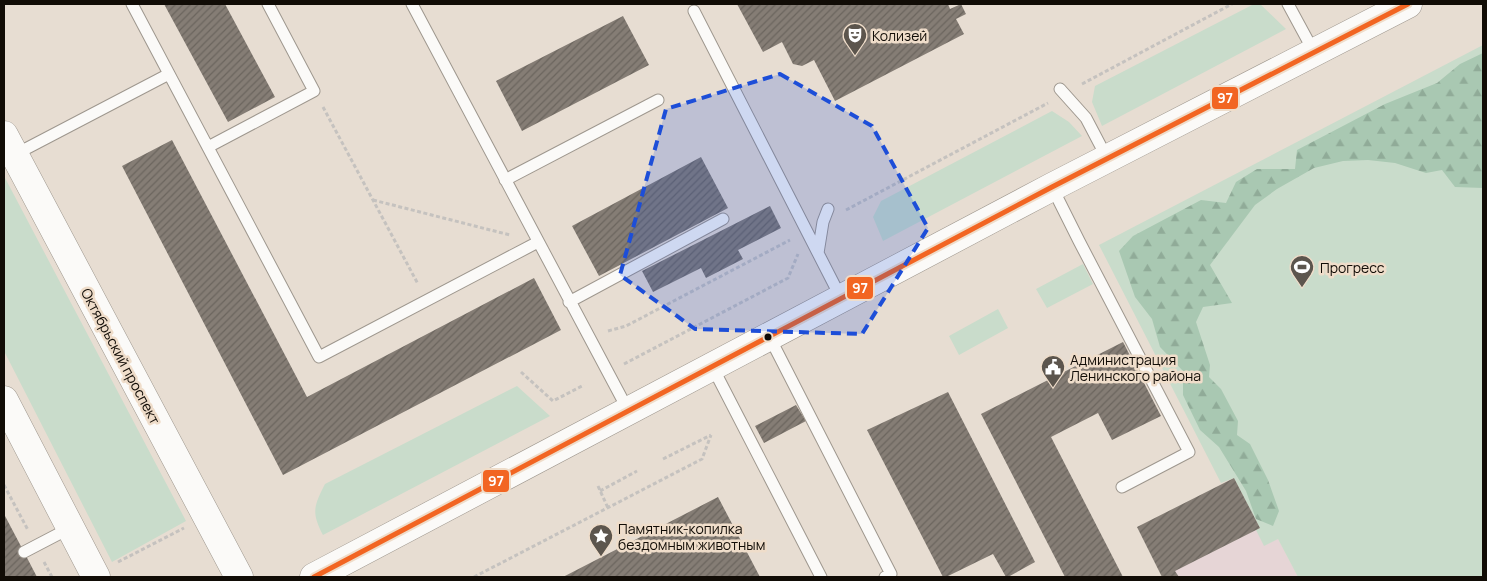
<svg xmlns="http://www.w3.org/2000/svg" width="1487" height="581" font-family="Manrope,sans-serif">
<defs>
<pattern id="forest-firs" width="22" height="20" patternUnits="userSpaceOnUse" patternTransform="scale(1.25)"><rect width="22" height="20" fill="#a9c8b2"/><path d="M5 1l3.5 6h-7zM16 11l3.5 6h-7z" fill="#90ab98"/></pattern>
<pattern id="building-hatch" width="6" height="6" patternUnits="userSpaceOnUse" patternTransform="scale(1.25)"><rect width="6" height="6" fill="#857d75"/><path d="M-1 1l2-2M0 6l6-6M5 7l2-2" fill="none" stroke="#6b655e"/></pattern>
</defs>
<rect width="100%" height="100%" fill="#e7ddd2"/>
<path fill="#e6d5d6" d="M 1256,530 L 1278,539 L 1298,577 L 1162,577 Z"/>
<path fill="#c9dccb" d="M 1254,4 L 1260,4 L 1286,29 L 1102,126 L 1092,102 L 1095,86 Z
M 1483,45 L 1483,577 L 1298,577 L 1278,539 L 1264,546 L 1256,530 L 1260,528 L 1234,478 L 1221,483 L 1099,245 Z
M 1052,111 L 1069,122 L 1082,136 L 883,241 L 873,217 L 881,201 Z
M 4,176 L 186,521 L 112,562 L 4,351 Z
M 1083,264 L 1093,284 L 1047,308 L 1036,289 Z
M 998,309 L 1008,328 L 959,355 L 949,336 Z
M 517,386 L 550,416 L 323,535 C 311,512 314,506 325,484 Z"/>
<path fill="url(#forest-firs)" d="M 1483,53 L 1483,188 L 1455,187 L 1442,170 L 1426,173 L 1395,163 L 1368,160 L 1343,161 L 1314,168 L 1277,189 L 1255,205 L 1210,265 L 1232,303 L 1203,307 L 1196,322 L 1210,365 L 1209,377 L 1221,389 L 1238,421 L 1237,435 L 1250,444 L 1268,480 L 1279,511 L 1273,526 L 1256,519 L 1246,491 L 1219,447 L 1200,430 L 1183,395 L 1183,371 L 1160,347 L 1152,319 L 1135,297 L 1119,251 L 1133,236 L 1201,200 L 1226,203 L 1236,182 L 1257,169 L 1295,169 L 1297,150 L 1385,104 L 1437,83 L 1460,64 Z"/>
<path fill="url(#building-hatch)" d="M 164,4 L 225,4 L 275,97 L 228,122 Z
M 737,4 L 948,4 L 950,9 L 961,4 L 966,14 L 956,19 L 964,34 L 835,101 L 814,60 L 802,66 L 793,64 L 782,42 L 763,52 Z
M 623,16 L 649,65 L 522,131 L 496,81 Z
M 172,140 L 307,397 L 534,278 L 561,330 L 283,475 L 122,166 Z
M 701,157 L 728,208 L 599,276 L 572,226 Z
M 770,206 L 781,228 L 738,250 L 743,259 L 706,278 L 701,268 L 653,292 L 642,271 Z
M 1123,342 L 1161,416 L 1112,440 L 1098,413 L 1051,437 L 1123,577 L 1065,577 L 981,414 Z
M 948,392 L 1035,562 L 1008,577 L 1006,577 L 993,554 L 946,577 L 943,577 L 867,430 Z
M 796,405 L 806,421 L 764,443 L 755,426 Z
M 1234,478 L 1260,528 L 1175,571 L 1179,577 L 1162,577 L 1137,527 Z
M 718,497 L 760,577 L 563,577 Z
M 4,514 L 24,552 L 37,577 L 4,577 Z"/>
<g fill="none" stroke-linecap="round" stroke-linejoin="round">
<g stroke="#9e978e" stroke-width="13">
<path id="lane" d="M 132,4 L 319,357 L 538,242
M 412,4 L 628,410
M 1288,4 L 1314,52
M 694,11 L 841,298
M 1060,89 L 1086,118 L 1107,158
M 208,147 L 314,91 L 268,4
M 14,155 L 169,74
M 505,180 L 658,100
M 1052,187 L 1079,241 L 1189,452 L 1122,487
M 818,253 L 823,222 L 828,209
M 569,302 L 723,219
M 769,336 L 891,574 L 885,577
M 712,366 L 821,577
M 24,552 L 70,528"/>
</g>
<g stroke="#9e978e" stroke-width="29">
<path id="secondary" d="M 314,577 L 1052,187 L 1408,4"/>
</g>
<g stroke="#9e978e" stroke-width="29">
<path id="primary" d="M 4,135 L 239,577
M 4,400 L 96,577"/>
</g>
<path stroke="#c5c2bf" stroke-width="3" stroke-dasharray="4 2.5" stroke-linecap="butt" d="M 1082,84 L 1232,4
M 323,107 L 418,284
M 373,200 L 510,235
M 846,210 L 1048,103
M 608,331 L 626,326 L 790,240
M 624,364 L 788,278 L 798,254
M 521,372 L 553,401 L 584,385
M 663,459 L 711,435
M 4,485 L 28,530
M 598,486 L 608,508
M 600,491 L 637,471
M 44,562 L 52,577
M 118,562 L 184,528
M 474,577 L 702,459 L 711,435"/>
<use href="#lane" stroke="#fbfaf8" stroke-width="11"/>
<use href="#secondary" stroke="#fbfaf8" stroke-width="28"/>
<use href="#primary" stroke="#fbfaf8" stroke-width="28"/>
<g stroke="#efddca" stroke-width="9">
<path id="bus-1" d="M 314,577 L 1052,187 L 1408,4"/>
</g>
<use href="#bus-1" stroke="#f26522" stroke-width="5"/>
</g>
<path fill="#1d4ed8" fill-opacity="0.2" stroke="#1d4ed8" stroke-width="4" stroke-dasharray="10 6" stroke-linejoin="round" d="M 780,74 L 872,126 L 928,228 L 862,334 L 695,329 L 620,275 L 666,109 Z"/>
<defs>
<g id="theatre-pin" transform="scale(1.25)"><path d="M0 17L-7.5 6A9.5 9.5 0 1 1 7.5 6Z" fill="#5c554d" stroke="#efddca"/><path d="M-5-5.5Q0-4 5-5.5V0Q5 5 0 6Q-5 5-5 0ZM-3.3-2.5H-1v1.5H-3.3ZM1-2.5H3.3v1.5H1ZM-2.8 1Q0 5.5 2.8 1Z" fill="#fff"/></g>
<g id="stadium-pin" transform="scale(1.25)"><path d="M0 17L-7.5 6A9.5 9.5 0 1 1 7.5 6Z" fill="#5c554d" stroke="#efddca"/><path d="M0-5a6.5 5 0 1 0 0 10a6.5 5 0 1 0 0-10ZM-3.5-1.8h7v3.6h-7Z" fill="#fff"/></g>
<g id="civic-pin" transform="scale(1.25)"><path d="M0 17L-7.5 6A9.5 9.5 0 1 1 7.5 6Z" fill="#5c554d" stroke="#efddca"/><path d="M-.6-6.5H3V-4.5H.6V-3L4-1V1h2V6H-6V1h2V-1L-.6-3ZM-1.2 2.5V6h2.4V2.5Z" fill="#fff"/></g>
<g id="sight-pin" transform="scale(1.25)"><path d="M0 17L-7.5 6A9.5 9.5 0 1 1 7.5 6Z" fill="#5c554d" stroke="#efddca"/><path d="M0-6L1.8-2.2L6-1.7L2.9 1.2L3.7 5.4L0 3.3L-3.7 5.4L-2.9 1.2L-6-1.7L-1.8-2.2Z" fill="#fff"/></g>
</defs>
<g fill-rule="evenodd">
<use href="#theatre-pin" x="855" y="35"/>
<use href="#stadium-pin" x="1302" y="267"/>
<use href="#civic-pin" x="1053" y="367"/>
<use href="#sight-pin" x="601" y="536"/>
</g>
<circle fill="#110c06" stroke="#efddca" stroke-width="2" cx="768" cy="337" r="4.5"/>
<g text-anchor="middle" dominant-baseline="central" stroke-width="5" stroke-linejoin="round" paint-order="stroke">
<g font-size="14" fill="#110c06" stroke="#efddca" text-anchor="start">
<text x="872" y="35">Колизей</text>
<text x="1320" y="267">Прогресс</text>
<text x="1070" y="359">Администрация<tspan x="1070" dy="16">Ленинского района</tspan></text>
<text x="618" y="528">Памятник-копилка<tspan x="618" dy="16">бездомным животным</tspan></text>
</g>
<g font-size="14" fill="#110c06" stroke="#efddca">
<text transform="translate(121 356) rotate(62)">Октябрьский проспект</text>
</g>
</g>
<g stroke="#efddca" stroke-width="2">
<rect x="1211" y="86" width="28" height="24" rx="5" fill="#f26522"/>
<rect x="846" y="276" width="28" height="24" rx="5" fill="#f26522"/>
<rect x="482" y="469" width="28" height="24" rx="5" fill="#f26522"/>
</g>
<g font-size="14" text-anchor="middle" font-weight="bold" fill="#fff">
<text x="1225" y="103">97</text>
<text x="860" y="293">97</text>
<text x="496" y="486">97</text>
</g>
<rect width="1487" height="581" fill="none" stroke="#110c06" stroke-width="10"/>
</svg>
